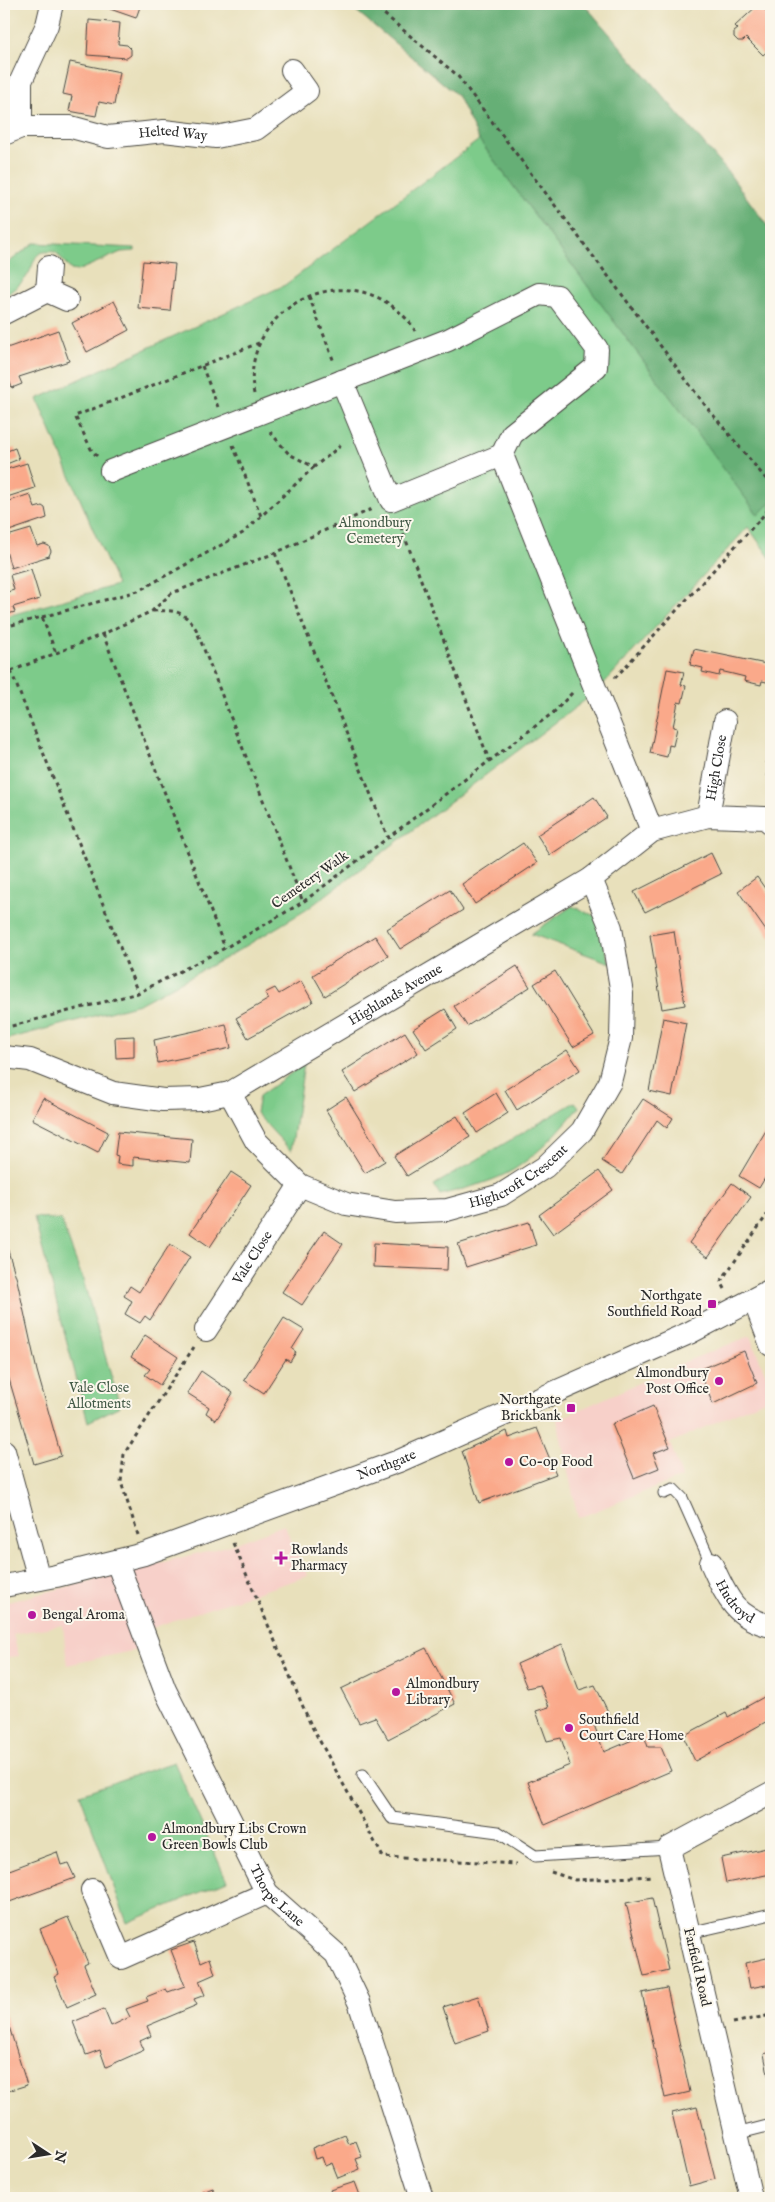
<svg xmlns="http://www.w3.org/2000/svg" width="775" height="2202" font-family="'IM FELL English',serif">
<rect width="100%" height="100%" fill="#fbf7ec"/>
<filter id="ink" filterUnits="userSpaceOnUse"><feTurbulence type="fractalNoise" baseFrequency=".02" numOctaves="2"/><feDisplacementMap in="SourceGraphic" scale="10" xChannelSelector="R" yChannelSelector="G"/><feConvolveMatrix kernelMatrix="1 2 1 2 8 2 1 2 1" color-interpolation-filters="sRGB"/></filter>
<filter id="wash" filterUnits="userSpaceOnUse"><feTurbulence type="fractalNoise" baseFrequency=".0096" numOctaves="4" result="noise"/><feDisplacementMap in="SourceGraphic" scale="20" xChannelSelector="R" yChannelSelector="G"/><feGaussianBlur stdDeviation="1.12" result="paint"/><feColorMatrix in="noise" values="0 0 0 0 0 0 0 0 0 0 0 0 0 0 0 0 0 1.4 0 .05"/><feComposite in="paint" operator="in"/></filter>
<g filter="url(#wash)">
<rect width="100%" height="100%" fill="#e8e0bb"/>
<path fill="#f7d0c9" d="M 750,1336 L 771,1387 L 771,1397 L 670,1443 L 682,1477 L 578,1518 L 557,1420 L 687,1361 Z
M 284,1525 L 308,1576 L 171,1621 L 150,1629 L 155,1646 L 67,1665 L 63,1625 L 13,1634 L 19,1656 L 4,1658 L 4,1603 L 230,1545 Z"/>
<path fill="#7dcb8a" stroke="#547b5a" d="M 479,140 L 758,514 L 771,502 L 771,559 L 748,527 L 596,692 L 306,910 L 229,956 L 139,1004 L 4,1040 L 4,617 L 117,585 L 37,399 L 285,285 Z
M 34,243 L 135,248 L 135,251 L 121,252 L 77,271 L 71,270 L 56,252 C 29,249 38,263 25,279 C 19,286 11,291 4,297 L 4,266 Z
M 572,906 L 595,916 L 610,963 L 531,934 Z
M 304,1064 L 291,1151 L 256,1113 L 259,1096 Z
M 575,1102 L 579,1107 C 562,1128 544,1148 522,1164 C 500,1181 466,1188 440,1195 L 434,1185 Z
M 34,1217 L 61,1220 L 83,1280 L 120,1406 L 88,1422 Z
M 174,1762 L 227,1881 L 127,1923 L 80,1794 Z"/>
<path fill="#66af76" stroke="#486d50" d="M 348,4 L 584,4 L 728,172 L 771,231 L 771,502 L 758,515 L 479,140 L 457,95 Z"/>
<g id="blocks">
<path fill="#faa98a" d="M 4,4 L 8,4 L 6,17 L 4,16 Z
M 112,4 L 141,4 L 136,18 L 110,9 Z
M 759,4 L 771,16 L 771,48 L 763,55 L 746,38 L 743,41 L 738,41 L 734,37 L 734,32 L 738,29 L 735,26 Z
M 89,20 L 120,23 L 118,44 L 127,45 L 131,49 L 131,55 L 127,58 L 87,55 Z
M 70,62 L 120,72 L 114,105 L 99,102 L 96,116 L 69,111 L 72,96 L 63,94 Z
M 143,261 L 175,264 L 170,311 L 138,308 Z
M 114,301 L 129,330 L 87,352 L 72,323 Z
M 58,330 L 69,361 L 19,377 L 22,384 L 12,388 L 9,380 L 4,382 L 4,349 Z
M 4,443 L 7,451 L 15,448 L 19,459 L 4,465 Z
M 27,463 L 35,488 L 4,498 L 4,470 Z
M 30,494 L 35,508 L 42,506 L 45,508 L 47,518 L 9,531 L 4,514 L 4,503 Z
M 31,529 L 37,546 L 44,544 L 49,546 L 51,551 L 49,556 L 11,568 L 4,544 L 4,537 Z
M 31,569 L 40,599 L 13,607 L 15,612 L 4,615 L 4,593 L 14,590 L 10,575 Z
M 694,649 L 771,665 L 771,683 L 762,681 L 761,685 L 744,681 L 745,677 L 733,674 L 720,671 L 719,676 L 702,672 L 703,668 L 690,665 Z
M 667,669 L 684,672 L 681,685 L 686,686 L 682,703 L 678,702 L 673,727 L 677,728 L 673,746 L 669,745 L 667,757 L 650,753 Z
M 769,745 L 771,746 L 771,777 L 767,776 L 770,764 L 766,763 Z
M 594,797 L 607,817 L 550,855 L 537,835 Z
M 523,843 L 537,863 L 475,904 L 462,884 Z
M 711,853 L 721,874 L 645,912 L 634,892 Z
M 757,877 L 771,897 L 771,938 L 738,891 Z
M 450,890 L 463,910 L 400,949 L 387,929 Z
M 674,931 L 685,1005 L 662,1009 L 650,935 Z
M 375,936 L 388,956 L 325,996 L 313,975 Z
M 517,966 L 530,987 L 467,1026 L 454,1006 Z
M 555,971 L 594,1035 L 573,1047 L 534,984 Z
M 301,981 L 313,1002 L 248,1038 L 236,1018 L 269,999 L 265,993 L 275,988 L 279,994 Z
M 445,1009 L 457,1029 L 426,1049 L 413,1029 Z
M 663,1018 L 686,1023 L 672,1096 L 649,1091 Z
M 226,1024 L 231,1048 L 158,1063 L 154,1040 Z
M 405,1032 L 418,1053 L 355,1092 L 342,1072 Z
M 134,1036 L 134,1057 L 116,1058 L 115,1037 Z
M 567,1050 L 580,1070 L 517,1110 L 505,1090 Z
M 496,1093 L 508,1113 L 477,1133 L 465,1113 Z
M 346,1097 L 385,1161 L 365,1173 L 326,1110 Z
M 43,1098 L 108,1132 L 98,1153 L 32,1119 Z
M 643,1099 L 673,1118 L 667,1128 L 657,1120 L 622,1174 L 602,1161 Z
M 457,1116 L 470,1137 L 407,1176 L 394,1156 Z
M 771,1122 L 771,1168 L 759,1188 L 739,1176 Z
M 118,1132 L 192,1139 L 190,1163 L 133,1157 L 133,1166 L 117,1164 L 118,1156 L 115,1155 Z
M 599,1171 L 613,1190 L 553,1234 L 539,1215 Z
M 231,1172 L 251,1185 L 210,1247 L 190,1233 Z
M 732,1183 L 751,1197 L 708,1257 L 689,1243 Z
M 529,1222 L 536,1245 L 466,1267 L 458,1244 Z
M 324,1231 L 343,1244 L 302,1305 L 282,1292 Z
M 4,1238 L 17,1280 L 37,1371 L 61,1456 L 34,1464 L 4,1362 Z
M 374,1243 L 448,1247 L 447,1270 L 373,1267 Z
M 170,1244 L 190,1257 L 150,1320 L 145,1316 L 140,1323 L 125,1314 L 132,1301 L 124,1296 L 130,1286 L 139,1292 Z
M 284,1318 L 304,1330 L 292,1349 L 296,1352 L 290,1362 L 286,1359 L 264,1393 L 244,1380 Z
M 145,1335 L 178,1357 L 160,1385 L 145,1375 L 150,1369 L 131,1357 Z
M 744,1351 L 757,1383 L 713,1404 L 698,1370 Z
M 201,1371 L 233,1393 L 216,1420 L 206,1413 L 209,1407 L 187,1393 Z
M 653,1406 L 670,1447 L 653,1453 L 659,1468 L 634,1478 L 612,1424 Z
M 537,1428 L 556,1474 L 479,1503 L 462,1451 L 507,1431 L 509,1438 Z
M 562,1644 L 579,1690 L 595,1685 L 610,1716 L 593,1722 L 604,1752 L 644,1735 L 648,1747 L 661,1747 L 671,1771 L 545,1825 L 528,1782 L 570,1765 L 561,1738 L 547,1741 L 536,1711 L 549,1707 L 540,1685 L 527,1688 L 517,1664 Z
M 426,1648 L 455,1704 L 388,1739 L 375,1717 L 359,1723 L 341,1689 Z
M 771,1693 L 771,1719 L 695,1761 L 683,1736 L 726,1713 L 728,1717 Z
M 771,1847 L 771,1874 L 726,1883 L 721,1858 Z
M 57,1852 L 61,1865 L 68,1863 L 75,1878 L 4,1904 L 4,1872 Z
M 652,1898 L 669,1970 L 644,1976 L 626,1903 Z
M 68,1917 L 88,1963 L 84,1965 L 96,1994 L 67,2007 L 54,1977 L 59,1974 L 40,1929 Z
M 194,1942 L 201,1962 L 210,1958 L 215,1974 L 199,1981 L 205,1995 L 194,1999 L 197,2005 L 147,2026 L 151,2036 L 140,2041 L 144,2050 L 106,2067 L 100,2050 L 86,2055 L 73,2022 L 104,2009 L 111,2026 L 130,2017 L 126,2009 L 148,2001 L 146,1997 L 166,1989 L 168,1992 L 185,1986 L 171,1950 Z
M 771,1957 L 771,1984 L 750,1988 L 745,1963 Z
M 667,1988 L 690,2092 L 665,2098 L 642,1993 Z
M 478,1996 L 489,2031 L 455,2043 L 443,2007 Z
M 4,2010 L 27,2085 L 5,2092 L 4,2087 Z
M 771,2052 L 771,2079 L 769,2079 L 764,2054 Z
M 697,2107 L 715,2179 L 689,2186 L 672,2113 Z
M 345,2135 L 349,2144 L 356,2141 L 362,2157 L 356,2159 L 360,2169 L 338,2178 L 332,2163 L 325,2166 L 322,2157 L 315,2159 L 312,2148 Z
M 355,2182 L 361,2198 L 333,2198 L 330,2190 Z
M 213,2188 L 217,2198 L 205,2198 L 202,2192 Z"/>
</g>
</g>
<g filter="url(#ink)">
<use href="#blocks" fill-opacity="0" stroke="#474641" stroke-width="1"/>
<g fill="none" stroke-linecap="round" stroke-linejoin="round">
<g stroke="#474641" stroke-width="13">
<path id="service" d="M 664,1493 L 673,1489 L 682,1498 L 711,1563
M 363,1775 L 392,1818 L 498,1832 L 535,1856 L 669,1848
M 689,1933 L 771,1914
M 736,2134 L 771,2125"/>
</g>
<g stroke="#474641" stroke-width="24">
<g id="minor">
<path d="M 21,127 L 21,81 L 47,25 L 52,4"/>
<path id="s1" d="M 4,134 L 21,127 L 71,127 L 108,137 L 164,131 L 216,137 L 256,129 L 307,91 L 292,70"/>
<path d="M 47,291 L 49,267"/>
<path d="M 47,291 L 67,300"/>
<path d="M 4,313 L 47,291"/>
<path d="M 342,381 L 391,500 L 502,455 L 652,831"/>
<path d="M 111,471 L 448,340 L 539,294 L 557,296 L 597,349 L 596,367 L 512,434 L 502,455"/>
<path id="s2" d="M 708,816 L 725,721"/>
<path id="s3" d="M 4,1057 L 30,1060 L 113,1093 L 163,1100 L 200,1099 L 230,1093 L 591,879 L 652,831 L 708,816 L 765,818 L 771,823"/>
<path id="s4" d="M 230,1093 L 256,1141 L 300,1185 L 346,1204 L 395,1212 L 447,1210 L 501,1195 L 545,1167 L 582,1131 L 610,1082 L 621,1038 L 622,994 L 611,928 L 591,879"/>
<path d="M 754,1300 L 771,1345"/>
<path id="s5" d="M 206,1330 L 300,1185"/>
<path d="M 4,1451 L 39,1579"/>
<path id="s6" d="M 117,1562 L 165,1690 L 267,1893 L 336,1954 L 359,2002 L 422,2198"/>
<path id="s7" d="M 711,1563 C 726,1595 733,1617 771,1626"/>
<path id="s8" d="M 4,1586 L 56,1576 L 144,1554 L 399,1461 L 689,1333 L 771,1290"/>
<path d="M 92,1890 L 121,1958 L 267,1893"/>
<path d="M 751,2198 L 669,1848 L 771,1793"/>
</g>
</g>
<path stroke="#474641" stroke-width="3" stroke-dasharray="4 4" stroke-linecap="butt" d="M 372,4 L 457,75 L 705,405 L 771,485
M 309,296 L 334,362
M 202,366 L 218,407
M 254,394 C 239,318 329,260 392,306 C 401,313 410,321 415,331
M 270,432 L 289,454 L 314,467 L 344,443
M 233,445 L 261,516
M 97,456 L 92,451 L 75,416 L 259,343
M 398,519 L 489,760
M 275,553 L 388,838
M 153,611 C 175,610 183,610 196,629 L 303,902
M 42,617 L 138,591 L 243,533 L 314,467
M 4,627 L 42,617 L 56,653
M 103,634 L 225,948
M 11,671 L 138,993
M 4,674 L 103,634 L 152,611 L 172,593 L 275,553 L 372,509
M 615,678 L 771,507
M 4,1028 L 138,993 L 225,948 L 303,902 L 554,712 L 573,692
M 725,1289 L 721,1281 L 771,1209
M 138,1535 L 121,1482 L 124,1454 L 194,1347
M 233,1543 L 310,1723 L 383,1857 L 516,1864
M 551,1872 L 575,1880 L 653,1876
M 733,2023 L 771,2015"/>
<use href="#service" stroke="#fff" stroke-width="11"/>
<use href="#minor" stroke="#fff" stroke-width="22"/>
</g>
</g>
<g fill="#b5179e" stroke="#fbf7ec" stroke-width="2">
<rect x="707" y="1299" width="10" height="10" rx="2.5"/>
<circle cx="719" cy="1381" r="5"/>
<rect x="566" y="1403" width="10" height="10" rx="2.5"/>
<circle cx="509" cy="1462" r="5"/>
<path d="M278.5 1550.5h5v5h5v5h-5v5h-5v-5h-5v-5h5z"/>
<circle cx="32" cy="1615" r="5"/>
<circle cx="396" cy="1692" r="5"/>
<circle cx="569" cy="1728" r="5"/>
<circle cx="152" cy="1837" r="5"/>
</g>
<g text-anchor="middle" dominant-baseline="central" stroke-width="4" stroke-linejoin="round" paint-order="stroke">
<g font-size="14" fill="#2b2b2b" stroke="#fbf7ec">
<text stroke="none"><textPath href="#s1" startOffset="172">Helted Way</textPath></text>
<text stroke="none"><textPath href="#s2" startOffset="49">High Close</textPath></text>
<text transform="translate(310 880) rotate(-35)">Cemetery Walk</text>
<text stroke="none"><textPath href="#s3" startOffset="426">Highlands Avenue</textPath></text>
<text stroke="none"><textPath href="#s4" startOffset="348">Highcroft Crescent</textPath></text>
<text stroke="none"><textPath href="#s5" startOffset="86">Vale Close</textPath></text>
<text stroke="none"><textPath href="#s8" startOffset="402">Northgate</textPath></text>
<text stroke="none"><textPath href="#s7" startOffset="46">Hudroyd</textPath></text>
<text stroke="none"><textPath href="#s6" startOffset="372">Thorpe Lane</textPath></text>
<text transform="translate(697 1967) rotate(77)">Farfield Road</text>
</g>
<g font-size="14" fill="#445b48" stroke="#fbf7ec">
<text x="375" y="523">Almondbury<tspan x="375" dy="16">Cemetery</tspan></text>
<text x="99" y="1388">Vale Close<tspan x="99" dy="16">Allotments</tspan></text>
</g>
<g font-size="14" fill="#2b2b2b" stroke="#fbf7ec" text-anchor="start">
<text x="702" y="1296" text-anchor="end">Northgate<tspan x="702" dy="16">Southfield Road</tspan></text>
<text x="709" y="1373" text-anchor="end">Almondbury<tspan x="709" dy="16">Post Office</tspan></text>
<text x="561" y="1400" text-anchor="end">Northgate<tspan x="561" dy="16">Brickbank</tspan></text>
<text x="519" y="1462">Co-op Food</text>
<text x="291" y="1550">Rowlands<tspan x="291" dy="16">Pharmacy</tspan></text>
<text x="42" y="1615">Bengal Aroma</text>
<text x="406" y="1684">Almondbury<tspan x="406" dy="16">Library</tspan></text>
<text x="579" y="1720">Southfield<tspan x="579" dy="16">Court Care Home</tspan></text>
<text x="162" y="1829">Almondbury Libs Crown<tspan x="162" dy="16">Green Bowls Club</tspan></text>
</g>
</g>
<rect width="775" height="2202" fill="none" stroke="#fbf7ec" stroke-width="20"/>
<g transform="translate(48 2154) rotate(102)" stroke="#fbf7ec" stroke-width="4" paint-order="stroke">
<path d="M0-4L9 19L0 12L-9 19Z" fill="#2b2b2b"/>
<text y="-8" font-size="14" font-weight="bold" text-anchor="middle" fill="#2b2b2b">N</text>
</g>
</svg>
